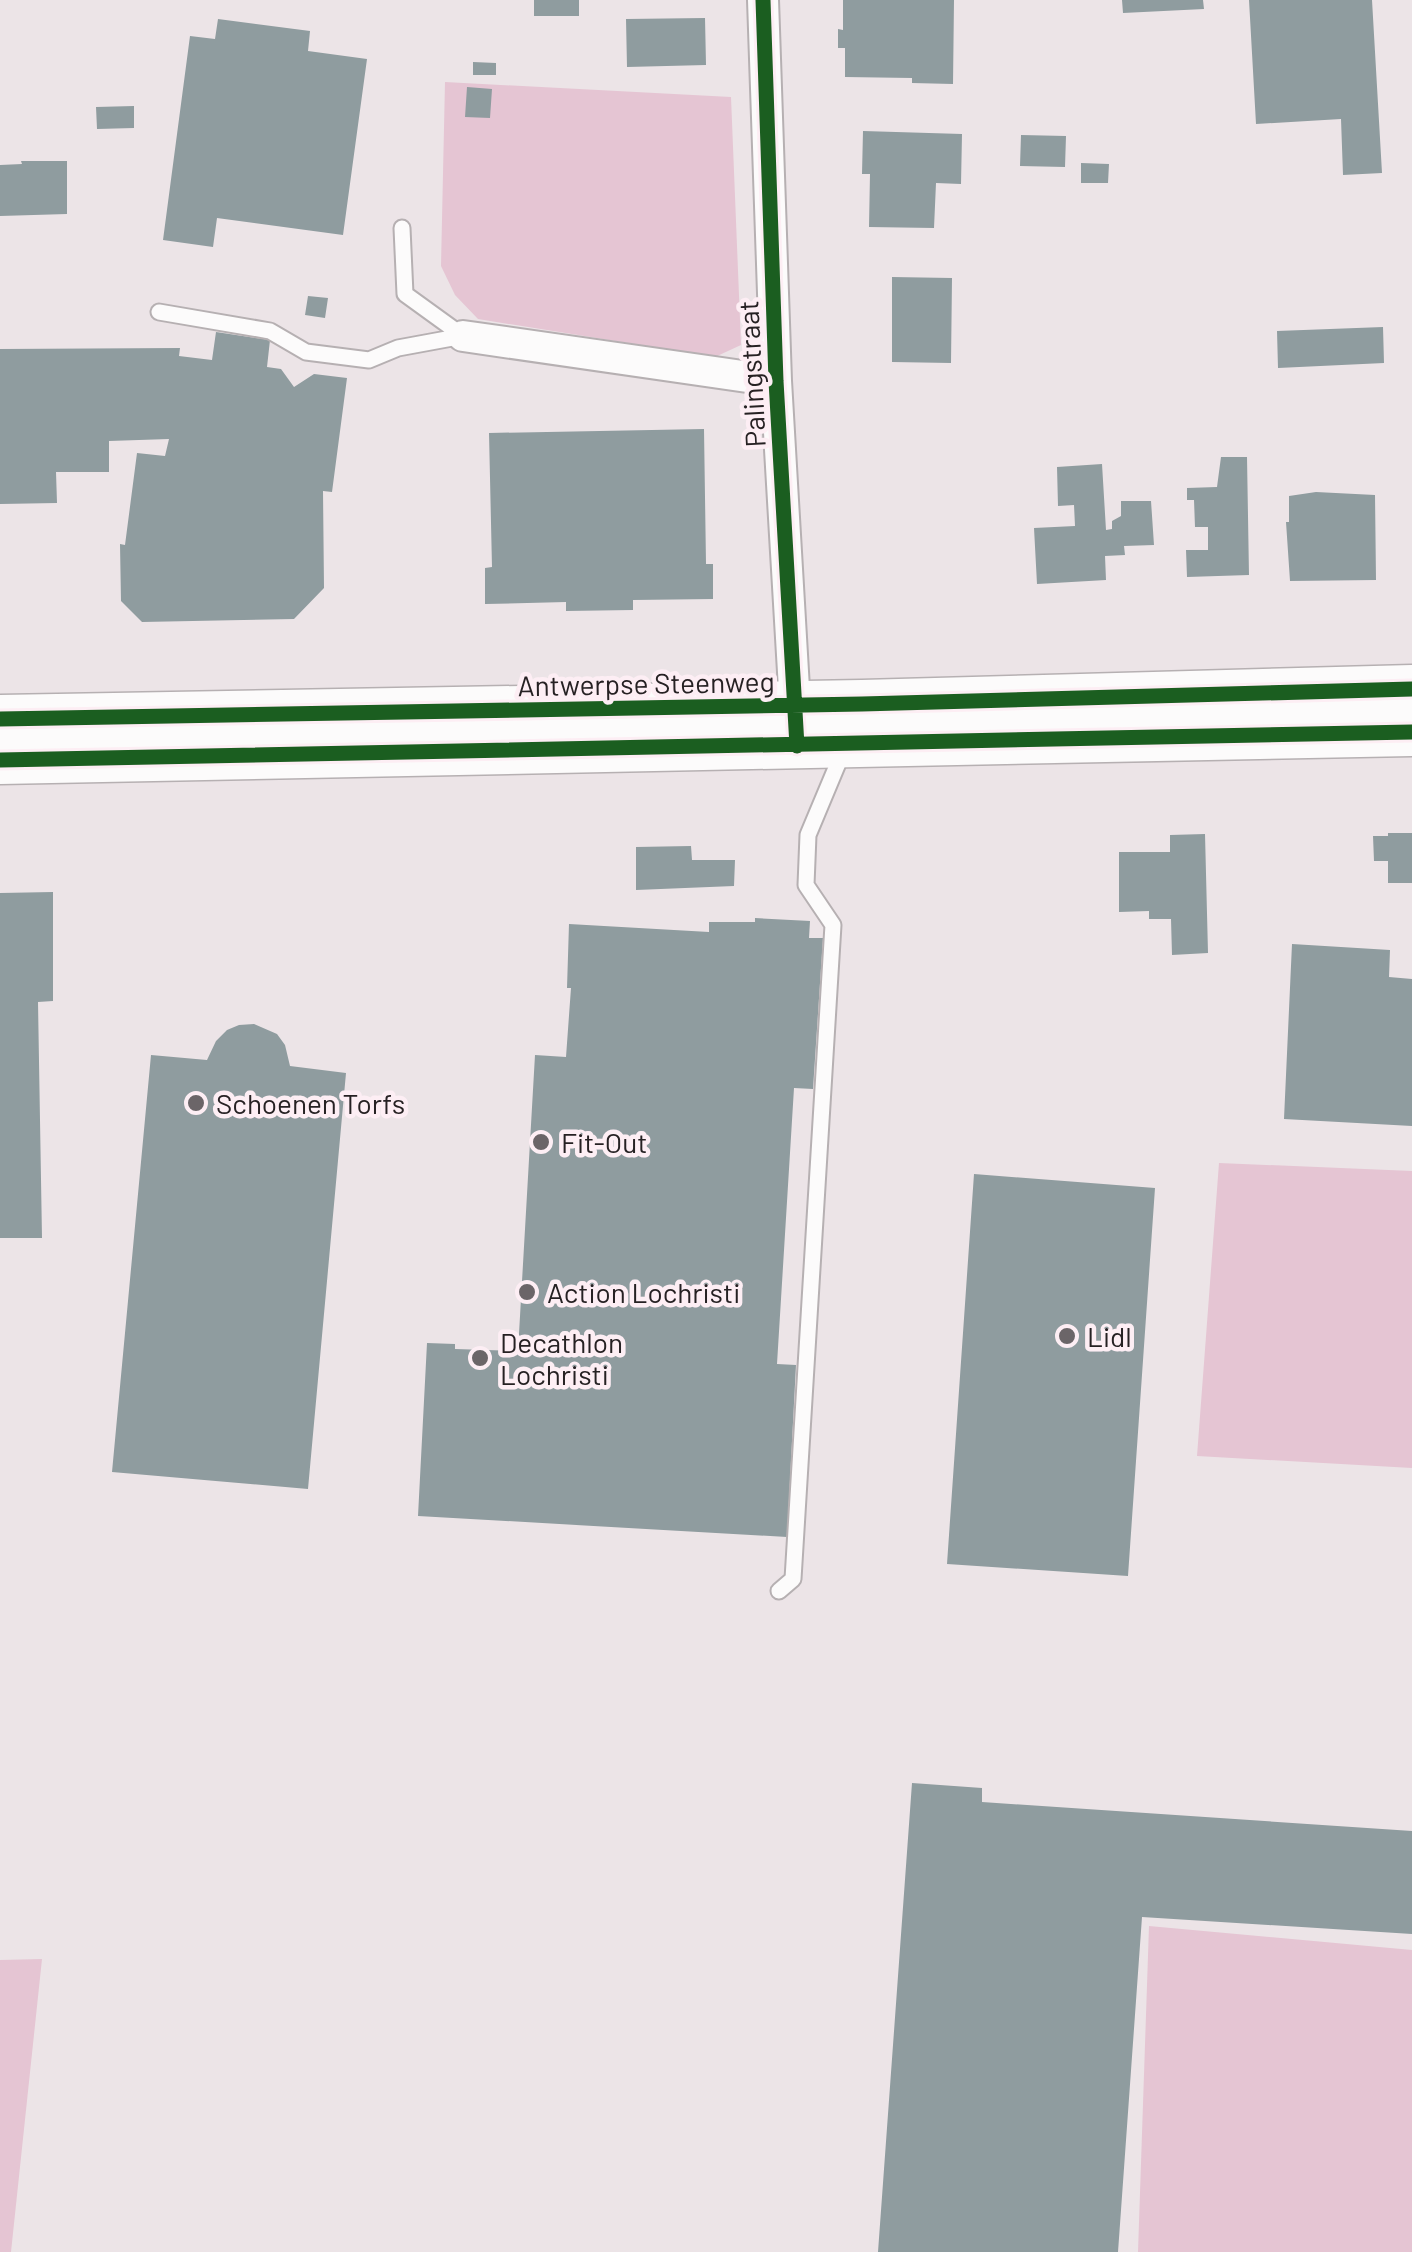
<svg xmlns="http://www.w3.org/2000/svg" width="1412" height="2252" font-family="Barlow,sans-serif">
<rect width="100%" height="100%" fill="#ece4e7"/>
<path fill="#e5c5d3" d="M 445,82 L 731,97 L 741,345 L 715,357 L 478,319 L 455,295 L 441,266 Z
M 1219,1163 L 1412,1171 L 1412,1468 L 1197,1456 Z
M 1149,1926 L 1412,1950 L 1412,2252 L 1138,2252 Z
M 42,1959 L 11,2252 L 0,2252 L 0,1960 Z"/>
<path fill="#8f9c9f" d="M 534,0 L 579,0 L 579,16 L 534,16 Z
M 843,0 L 954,0 L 953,84 L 912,83 L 912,78 L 845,77 L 845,48 L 838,48 L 838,29 L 843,30 Z
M 1122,0 L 1203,0 L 1204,9 L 1123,13 Z
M 1249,0 L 1372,0 L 1382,173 L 1343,175 L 1341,119 L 1256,124 Z
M 705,18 L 706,65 L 627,67 L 626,19 Z
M 218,19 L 310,31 L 308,51 L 367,59 L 343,235 L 217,218 L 213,247 L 163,240 L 190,36 L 215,39 Z
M 473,62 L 496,63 L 496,75 L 473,75 Z
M 467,87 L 492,89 L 490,118 L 465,117 Z
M 134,106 L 134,128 L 97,129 L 96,107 Z
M 863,131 L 962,134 L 961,184 L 936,183 L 934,228 L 869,227 L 870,174 L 862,174 Z
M 1021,135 L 1066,136 L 1065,167 L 1020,166 Z
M 21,161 L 67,161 L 67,214 L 0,216 L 0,165 L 22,164 Z
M 1081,163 L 1109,164 L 1108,183 L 1081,183 Z
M 892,277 L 952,278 L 951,363 L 892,362 Z
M 308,296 L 328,298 L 325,318 L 305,315 Z
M 1383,327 L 1384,363 L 1278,368 L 1277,331 Z
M 216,332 L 270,340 L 267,367 L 281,369 L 294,387 L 314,374 L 347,378 L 332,492 L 323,491 L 324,588 L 294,619 L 142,622 L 121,601 L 120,544 L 125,545 L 137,453 L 165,456 L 169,439 L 109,441 L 109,472 L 56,472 L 57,503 L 0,504 L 0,349 L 180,348 L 179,356 L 212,360 Z
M 704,429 L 706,564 L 713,564 L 713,599 L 633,600 L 633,610 L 566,611 L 566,602 L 485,604 L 485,568 L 492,567 L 489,433 Z
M 1221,457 L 1247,457 L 1249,575 L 1187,577 L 1186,550 L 1208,550 L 1208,527 L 1195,527 L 1194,500 L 1187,500 L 1187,488 L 1217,487 Z
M 1102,464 L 1106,530 L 1112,529 L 1112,521 L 1121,516 L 1121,501 L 1151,501 L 1154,545 L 1124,546 L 1125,555 L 1105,556 L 1106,580 L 1037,584 L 1034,528 L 1075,526 L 1074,505 L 1058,506 L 1057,467 Z
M 1316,492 L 1375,495 L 1376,580 L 1290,581 L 1286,522 L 1289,522 L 1289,496 Z
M 1388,833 L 1412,833 L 1412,883 L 1388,883 L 1388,861 L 1374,861 L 1373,836 L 1388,836 Z
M 1205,834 L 1208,953 L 1172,955 L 1171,919 L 1149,919 L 1149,911 L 1119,912 L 1119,852 L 1170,852 L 1170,835 Z
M 691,846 L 692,860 L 735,860 L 734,886 L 636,890 L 636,847 Z
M 53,892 L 53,1001 L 38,1002 L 42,1238 L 0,1238 L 0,893 Z
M 755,918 L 810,921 L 809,938 L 823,938 L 813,1089 L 794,1088 L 777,1364 L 796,1365 L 787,1537 L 418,1516 L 427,1343 L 455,1344 L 455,1349 L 518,1351 L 535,1055 L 566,1057 L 571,988 L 567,988 L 569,924 L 709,932 L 709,922 L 755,922 Z
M 1292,944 L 1390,950 L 1389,977 L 1412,979 L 1412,1126 L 1284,1119 Z
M 254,1024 L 277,1034 L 285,1045 L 290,1066 L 346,1073 L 308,1489 L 112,1472 L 151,1055 L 207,1060 L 216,1041 L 227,1030 L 239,1025 Z
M 974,1174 L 1155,1188 L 1128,1576 L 947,1564 Z
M 912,1783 L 982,1788 L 982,1802 L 1412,1831 L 1412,1934 L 1142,1917 L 1118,2252 L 878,2252 Z"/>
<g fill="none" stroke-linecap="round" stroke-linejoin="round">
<g stroke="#b6b0b2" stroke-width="19">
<path id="lane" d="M 402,228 L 405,294 L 463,336
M 159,312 L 270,331 L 306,352 L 369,360 L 398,348 L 463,336
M 779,1591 L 793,1579 L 833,925 L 806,885 L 808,835 L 844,749"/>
</g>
<g stroke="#b6b0b2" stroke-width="34">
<path id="street" d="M 763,0 L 776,381 L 796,723
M 463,336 L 776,381"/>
</g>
<g stroke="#b6b0b2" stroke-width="51">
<path id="primary" d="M 0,719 L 862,704 L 1412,689
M 0,760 L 1412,732"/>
</g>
<use href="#lane" stroke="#fcfbfb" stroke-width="15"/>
<use href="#street" stroke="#fcfbfb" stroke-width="30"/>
<use href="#primary" stroke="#fcfbfb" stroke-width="48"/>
<g stroke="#fdeef4" stroke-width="21">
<path id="cycleway" d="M 763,0 L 776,381 L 797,746
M 0,719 L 862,704 L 1412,689
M 0,760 L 1412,732"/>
</g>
<use href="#cycleway" stroke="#1b5e20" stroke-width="15"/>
</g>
<g fill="#6b6568" stroke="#fdeef4" stroke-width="4">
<circle cx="196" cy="1103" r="10"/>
<circle cx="541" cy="1142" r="10"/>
<circle cx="527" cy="1292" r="10"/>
<circle cx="1067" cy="1336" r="10"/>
<circle cx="480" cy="1358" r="10"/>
</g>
<g text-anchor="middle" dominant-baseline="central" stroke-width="9" stroke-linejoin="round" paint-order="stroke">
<g font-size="28" fill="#262123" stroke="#fdeef4">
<text transform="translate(751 374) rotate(-93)">Palingstraat</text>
<text transform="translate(646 683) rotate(-1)">Antwerpse Steenweg</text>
</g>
<g font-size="28" fill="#262123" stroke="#fdeef4" text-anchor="start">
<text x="216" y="1103">Schoenen Torfs</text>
<text x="561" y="1142">Fit-Out</text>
<text x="547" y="1292">Action Lochristi</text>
<text x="1087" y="1336">Lidl</text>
<text x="500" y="1342">Decathlon<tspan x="500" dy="32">Lochristi</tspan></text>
</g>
</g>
</svg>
